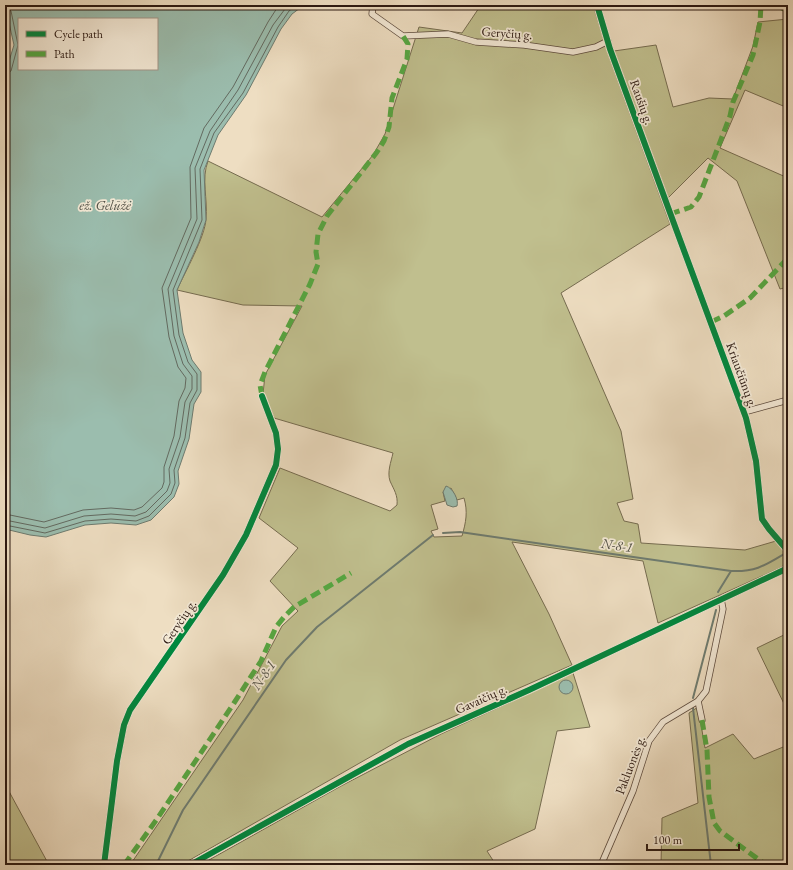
<svg xmlns="http://www.w3.org/2000/svg" width="793" height="870" font-family="'EB Garamond',serif">
<rect width="100%" height="100%" fill="#eedec2"/>
<filter id="stains"><feTurbulence type="fractalNoise" baseFrequency=".005" numOctaves="4"/><feColorMatrix values="0 0 0 0 .2 0 0 0 0 .09 0 0 0 0 .02 0 0 0 .5 -.17"/></filter>
<radialGradient id="worn" r=".72"><stop offset=".6" stop-color="#630" stop-opacity="0"/><stop offset="1" stop-color="#630" stop-opacity=".3"/></radialGradient>
<path fill="#c0bf8e" stroke="#766c50" fill-rule="evenodd" d="M 481,5 L 593,5 L 610,59 L 670,224 L 561,293 L 621,431 L 633,499 L 617,503 L 624,521 L 638,524 L 641,543 L 745,550 L 776,541 L 786,554 L 787,561 L 782,567 L 658,623 L 643,561 L 512,542 L 549,614 L 572,665 L 400,740 L 181,865 L 130,865 L 243,700 L 282,626 L 298,611 L 270,581 L 298,548 L 259,518 L 280,468 L 390,511 L 397,505 C 398,495 394,490 390,481 C 387,472 391,462 393,453 L 274,418 L 263,394 L 265,375 L 302,306 L 243,305 L 177,290 C 185,272 205,237 206,219 C 208,199 201,179 208,161 L 322,217 L 373,155 L 385,134 L 419,27 L 462,33 ZM 451,488 L 457,500 L 464,498 C 468,512 466,522 462,536 L 434,537 L 431,531 L 438,529 L 431,505 L 445,501 L 443,492 Z
M 788,19 L 788,108 L 745,90 L 720,148 L 788,178 L 788,287 L 780,289 L 737,181 L 708,158 L 668,198 L 614,51 L 656,45 L 673,107 L 709,98 L 733,99 L 753,46 L 758,22 Z
M 788,633 L 788,712 L 757,648 Z
M 573,673 L 590,727 L 557,731 L 535,829 L 487,851 L 496,865 L 200,865 L 341,786 L 441,734 Z
M 698,707 L 705,748 L 733,734 L 754,759 L 788,745 L 788,865 L 661,865 L 662,818 L 698,803 L 689,713 Z
M 5,784 L 49,865 L 5,865 Z"/>
<path fill="#9bbdae" stroke="#6e7b6f" fill-rule="evenodd" d="M 5,5 L 304,5 L 292,14 L 281,29 L 246,95 L 218,135 L 204,170 L 206,220 L 199,242 L 177,290 L 183,333 L 192,360 L 201,372 L 201,392 L 194,404 L 189,439 L 178,471 L 179,484 L 174,497 L 151,520 L 136,525 L 111,523 L 85,525 L 46,537 L 30,535 L 5,529 L 5,74 L 14,45 ZM 19,19 L 157,19 L 157,69 L 19,69 Z
M 446,486 C 453,488 459,500 457,506 L 453,507 L 447,505 L 443,492 Z
M559 687a7 7 0 1 1 14 0a7 7 0 1 1-14 0Z"/>
<g fill="none" stroke-linecap="round" stroke-linejoin="round">
<path stroke="#636a60" stroke-width="1" d="M 5,8 L 11,11 L 18,45 L 11,71 L 5,74
M 5,514 L 44,522 L 83,510 L 111,508 L 134,510 L 142,507 L 162,488 L 164,482 L 164,467 L 174,436 L 179,401 L 185,388 L 186,378 L 178,367 L 169,337 L 162,288 L 191,218 L 190,167 L 204,128 L 233,87 L 268,22 L 279,5
M 5,520 L 45,528 L 84,516 L 111,514 L 135,516 L 146,512 L 167,491 L 170,483 L 169,469 L 180,437 L 185,402 L 192,389 L 192,376 L 183,364 L 174,336 L 168,289 L 197,219 L 195,168 L 210,131 L 238,90 L 273,25 L 288,5
M 5,525 L 45,533 L 85,521 L 111,519 L 136,521 L 149,516 L 171,494 L 175,483 L 174,470 L 185,438 L 190,403 L 197,390 L 197,374 L 188,362 L 179,335 L 173,290 L 202,220 L 200,169 L 214,133 L 243,93 L 278,27 L 289,11 L 297,5"/>
<path stroke="#6e7b6f" stroke-width="2" d="M 443,533 L 460,532 L 731,571 C 755,572 764,566 784,554
M 718,592 L 731,571
M 693,698 L 716,610
M 693,708 L 711,865
M 156,865 L 183,810 L 286,660 L 317,627 L 433,535"/>
<g stroke="#5c4a3d" stroke-width="7">
<path id="minor" d="M 373,5 L 372,14 L 403,36 L 448,34 L 476,42 L 524,45 L 573,52 L 596,47 L 608,41
M 597,5 L 610,49 L 676,229 L 746,418 L 756,461 L 762,519 L 769,529 L 788,551
M 744,412 L 788,400
M 698,701 L 702,720
M 104,865 L 117,761 L 124,725 L 130,710 L 223,575 L 246,535 L 276,465 L 278,449 L 276,433 L 262,396
M 190,865 L 408,744 L 529,690 L 788,568
M 601,865 L 633,791 L 649,741 L 663,722 L 698,701 L 706,691 L 723,609 L 721,599"/>
</g>
<use href="#minor" stroke="#f4ead7" stroke-width="5.5"/>
<path stroke="#54a942" stroke-width="5" stroke-dasharray="10 5" stroke-linecap="butt" d="M 776,5 L 788,11
M 670,214 L 691,207 L 699,197 L 730,116 L 733,102 L 753,55 L 760,22 L 761,5
M 711,322 L 724,316 L 750,298 L 788,258
M 262,396 L 260,385 L 265,372 L 310,284 L 318,264 L 316,252 L 318,234 L 327,216 L 377,152 L 384,141 L 389,127 L 392,98 L 407,59 L 408,44 L 403,36
M 702,720 L 707,750 L 709,797 L 714,823 L 720,831 L 766,865
M 124,865 L 157,819 L 234,703 L 261,661 L 276,627 L 284,617 L 294,607 L 351,573"/>
<g stroke="#f4ead7" stroke-width="8">
<path id="cycleway" d="M 597,5 L 610,49 L 676,229 L 746,418 L 756,461 L 762,519 L 769,529 L 788,551
M 104,865 L 117,761 L 124,725 L 130,710 L 223,575 L 246,535 L 276,465 L 278,449 L 276,433 L 262,396
M 190,865 L 408,744 L 529,690 L 788,568"/>
</g>
<use href="#cycleway" stroke="#00873e" stroke-width="6"/>
</g>
<g text-anchor="middle" dominant-baseline="central" stroke-width="3.5" stroke-linejoin="round" paint-order="stroke">
<g font-size="13" fill="#2b1811" stroke="#f4ead7">
<text transform="translate(507 33) rotate(4)">Geryčių g.</text>
<text transform="translate(642 102) rotate(70)">Raušių g.</text>
<text transform="translate(742 375) rotate(70)">Kriaučiūnų g.</text>
<text transform="translate(179 622) rotate(-56)">Geryčių g.</text>
<text transform="translate(481 699) rotate(-24)">Gavaičių g.</text>
<text transform="translate(630 765) rotate(-69)">Pakluonės g.</text>
</g>
<g font-size="14" font-style="italic" fill="#525248" stroke="#f4ead7">
<text x="105" y="205">ež. Gelūžė</text>
<text transform="translate(617 545) rotate(8)">N-8-1</text>
<text transform="translate(263 675) rotate(-56)">N-8-1</text>
</g>
</g>
<rect width="793" height="870" fill="none" stroke="#eedec2" stroke-width="20"/>
<rect x="6" y="6" width="781" height="858" fill="none" stroke="#2b1811" stroke-width="2"/>
<rect x="10" y="10" width="773" height="850" fill="none" stroke="#2b1811"/>
<rect x="18" y="18" width="140" height="52" fill="#f4ead7" stroke="#a49688"/>
<rect x="26" y="31" width="20" height="6" fill="#00873e" stroke="#a49688"/>
<text x="54" y="38" font-size="12" fill="#2b1811">Cycle path</text>
<rect x="26" y="51" width="20" height="6" fill="#54a942" stroke="#a49688"/>
<text x="54" y="58" font-size="12" fill="#2b1811">Path</text>
<path d="M647 844v6h92v-6" fill="none" stroke="#2b1811" stroke-width="2"/>
<text x="653" y="844" font-size="12" fill="#2b1811" stroke="#f4ead7" stroke-width="3" paint-order="stroke">100 m</text>
<rect width="100%" height="100%" filter="url(#stains)"/>
<rect width="100%" height="100%" fill="url(#worn)"/>
</svg>
